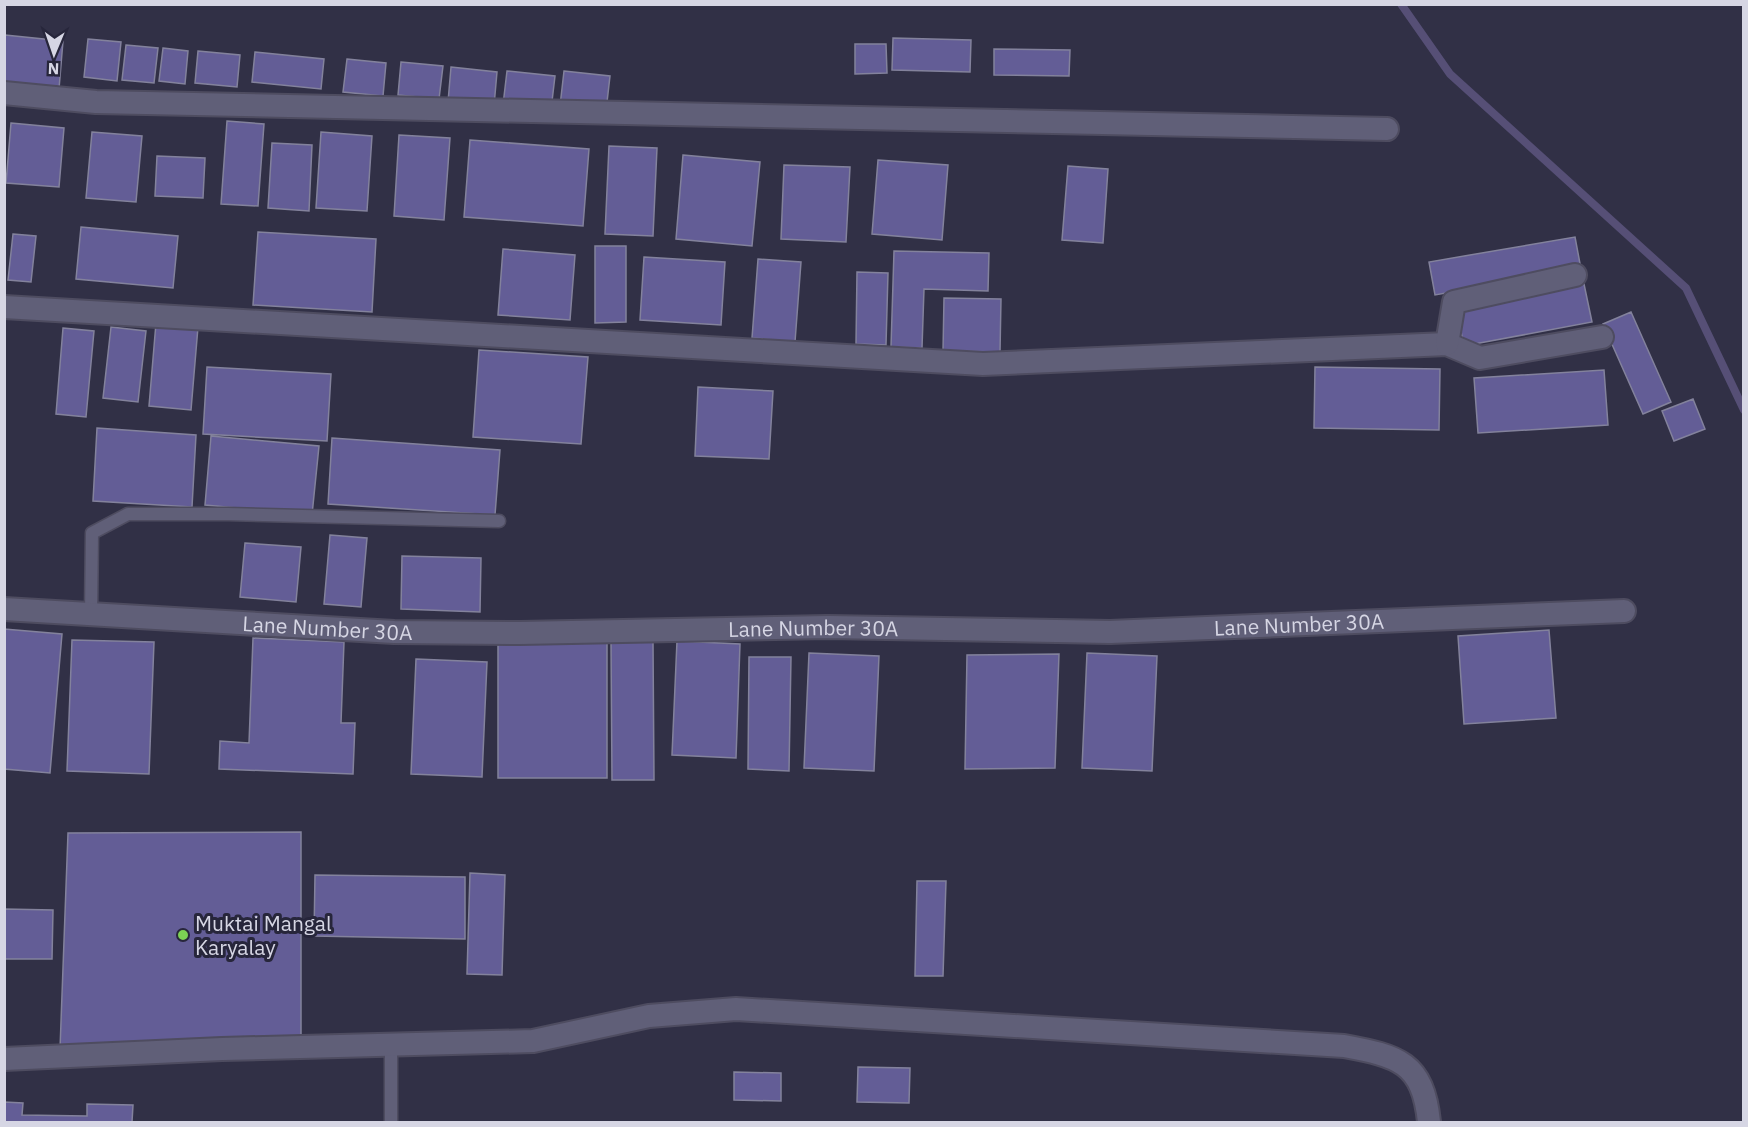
<svg xmlns="http://www.w3.org/2000/svg" width="1748" height="1127" font-family="'IBM Plex Sans',sans-serif">
<rect width="100%" height="100%" fill="#313046"/>
<g fill="none" stroke-linecap="round" stroke-linejoin="round">
<path stroke="#564f76" stroke-width="8" d="M 1401,4 L 1450,74 L 1686,288 L 1744,410"/>
</g>
<path fill="#635d96" stroke="#83829c" stroke-width="1.5" d="M 5,35 L 63,41 L 59,89 L 4,83 Z
M 893,38 L 971,40 L 970,72 L 892,70 Z
M 88,39 L 121,42 L 117,81 L 84,77 Z
M 855,44 L 886,44 L 887,73 L 855,74 Z
M 126,45 L 158,48 L 154,83 L 122,80 Z
M 163,48 L 188,51 L 185,84 L 159,81 Z
M 994,49 L 1070,50 L 1069,76 L 994,75 Z
M 198,51 L 240,55 L 237,87 L 195,83 Z
M 255,52 L 324,59 L 321,89 L 252,82 Z
M 347,59 L 386,63 L 383,96 L 343,92 Z
M 401,62 L 443,66 L 439,99 L 398,95 Z
M 451,67 L 497,72 L 494,106 L 448,102 Z
M 507,71 L 555,76 L 551,110 L 503,105 Z
M 564,71 L 610,76 L 606,111 L 560,106 Z
M 227,121 L 264,124 L 258,206 L 221,204 Z
M 11,123 L 64,128 L 59,187 L 6,183 Z
M 92,132 L 142,136 L 136,202 L 86,198 Z
M 321,132 L 372,136 L 367,211 L 316,208 Z
M 399,135 L 450,138 L 444,220 L 394,216 Z
M 470,140 L 589,149 L 583,226 L 464,217 Z
M 272,143 L 312,145 L 309,211 L 268,208 Z
M 609,146 L 657,148 L 653,236 L 605,234 Z
M 683,155 L 760,162 L 752,246 L 676,239 Z
M 157,156 L 205,158 L 203,198 L 155,196 Z
M 878,160 L 948,165 L 942,240 L 872,234 Z
M 784,165 L 850,167 L 846,242 L 781,239 Z
M 1068,166 L 1108,169 L 1103,243 L 1062,240 Z
M 81,227 L 178,236 L 173,288 L 76,279 Z
M 258,232 L 376,239 L 372,312 L 253,305 Z
M 13,234 L 36,236 L 31,282 L 8,280 Z
M 1575,237 L 1581,269 L 1435,295 L 1429,262 Z
M 595,246 L 626,246 L 626,322 L 595,323 Z
M 503,249 L 575,255 L 570,320 L 498,315 Z
M 894,251 L 989,253 L 988,291 L 924,289 L 922,348 L 891,347 Z
M 644,257 L 725,262 L 721,325 L 640,320 Z
M 758,259 L 801,262 L 795,342 L 752,338 Z
M 857,272 L 888,273 L 886,345 L 856,344 Z
M 1584,284 L 1592,322 L 1464,346 L 1456,308 Z
M 944,298 L 1001,299 L 1000,352 L 943,351 Z
M 1631,312 L 1671,402 L 1643,414 L 1603,324 Z
M 156,323 L 198,327 L 191,410 L 149,406 Z
M 111,327 L 146,331 L 138,402 L 103,398 Z
M 63,328 L 94,331 L 86,417 L 56,414 Z
M 479,350 L 588,357 L 581,444 L 473,437 Z
M 207,367 L 331,374 L 327,441 L 203,434 Z
M 1315,367 L 1440,369 L 1439,430 L 1314,428 Z
M 1604,370 L 1608,425 L 1478,433 L 1474,378 Z
M 698,387 L 773,391 L 769,459 L 695,456 Z
M 1693,399 L 1705,429 L 1674,441 L 1662,411 Z
M 97,428 L 196,435 L 192,507 L 93,501 Z
M 211,436 L 319,446 L 312,515 L 205,505 Z
M 332,438 L 500,450 L 495,515 L 328,504 Z
M 330,535 L 367,538 L 361,607 L 324,604 Z
M 245,543 L 301,547 L 296,602 L 240,597 Z
M 402,556 L 481,558 L 480,612 L 401,609 Z
M 4,629 L 62,634 L 50,773 L 4,769 Z
M 1549,630 L 1556,718 L 1464,724 L 1458,636 Z
M 253,638 L 344,642 L 341,723 L 355,723 L 353,774 L 219,769 L 220,741 L 249,743 Z
M 72,640 L 154,642 L 149,774 L 67,771 Z
M 677,641 L 740,644 L 736,758 L 672,755 Z
M 498,642 L 607,643 L 607,778 L 498,778 Z
M 611,642 L 653,642 L 654,780 L 612,780 Z
M 809,653 L 879,656 L 874,771 L 804,768 Z
M 1087,653 L 1157,656 L 1152,771 L 1082,768 Z
M 1059,654 L 1055,768 L 965,769 L 967,655 Z
M 749,657 L 791,657 L 789,771 L 748,769 Z
M 416,659 L 487,662 L 482,777 L 411,774 Z
M 301,832 L 301,1038 L 60,1049 L 68,833 Z
M 470,873 L 505,875 L 502,975 L 467,974 Z
M 315,875 L 465,877 L 465,939 L 314,936 Z
M 917,881 L 946,881 L 943,976 L 915,976 Z
M 4,909 L 53,910 L 52,959 L 4,959 Z
M 858,1067 L 910,1068 L 909,1103 L 857,1102 Z
M 734,1072 L 781,1073 L 781,1101 L 734,1100 Z
M 4,1102 L 23,1103 L 22,1115 L 87,1116 L 87,1104 L 133,1105 L 132,1122 L 4,1122 Z"/>
<g fill="none" stroke-linecap="round" stroke-linejoin="round">
<g stroke="#4e4c60" stroke-width="15">
<path id="service" d="M 91,613 L 92,533 L 128,514 L 228,514 L 499,521
M 391,1045 L 391,1122"/>
</g>
<g stroke="#4e4c60" stroke-width="26">
<g id="minor">
<path d="M 4,93 L 96,102 L 1387,129"/>
<path d="M 4,307 L 983,364 L 1447,344 L 1480,358 L 1602,337"/>
<path d="M 1447,344 L 1454,302 L 1575,275"/>
<path id="s1" d="M 4,609 L 394,632 L 520,633 L 828,627 L 1110,632 L 1624,611"/>
<path d="M 4,1059 L 222,1049 L 533,1041 L 649,1016 L 736,1009 L 1344,1046 C 1398,1056 1423,1062 1429,1122"/>
</g>
</g>
<use href="#service" stroke="#605f78" stroke-width="12"/>
<use href="#minor" stroke="#605f78" stroke-width="22"/>
</g>
<circle fill="#7cd154" stroke="#27263b" stroke-width="2" cx="183" cy="935" r="6"/>
<g text-anchor="middle" dominant-baseline="central" stroke-width="6" stroke-linejoin="round" paint-order="stroke">
<g font-size="21" fill="#d6d6e4" stroke="#27263b">
<text stroke="none"><textPath href="#s1" startOffset="1296">Lane Number 30A</textPath></text>
<text stroke="none"><textPath href="#s1" startOffset="324">Lane Number 30A</textPath></text>
<text stroke="none"><textPath href="#s1" startOffset="810">Lane Number 30A</textPath></text>
</g>
<g font-size="21" fill="#d6d6e4" stroke="#27263b" text-anchor="start">
<text x="195" y="923">Muktai Mangal<tspan x="195" dy="24">Karyalay</tspan></text>
</g>
</g>
<rect width="1748" height="1127" fill="none" stroke="#d6d6e4" stroke-width="12"/>
<g transform="translate(54 54) rotate(182)" stroke="#27263b" stroke-width="4.5" paint-order="stroke">
<path d="M0-4.5L10 22L0 15L-10 22Z" fill="#d6d6e4"/>
<text y="-9" font-size="16" font-weight="bold" text-anchor="middle" fill="#d6d6e4">N</text>
</g>
</svg>
